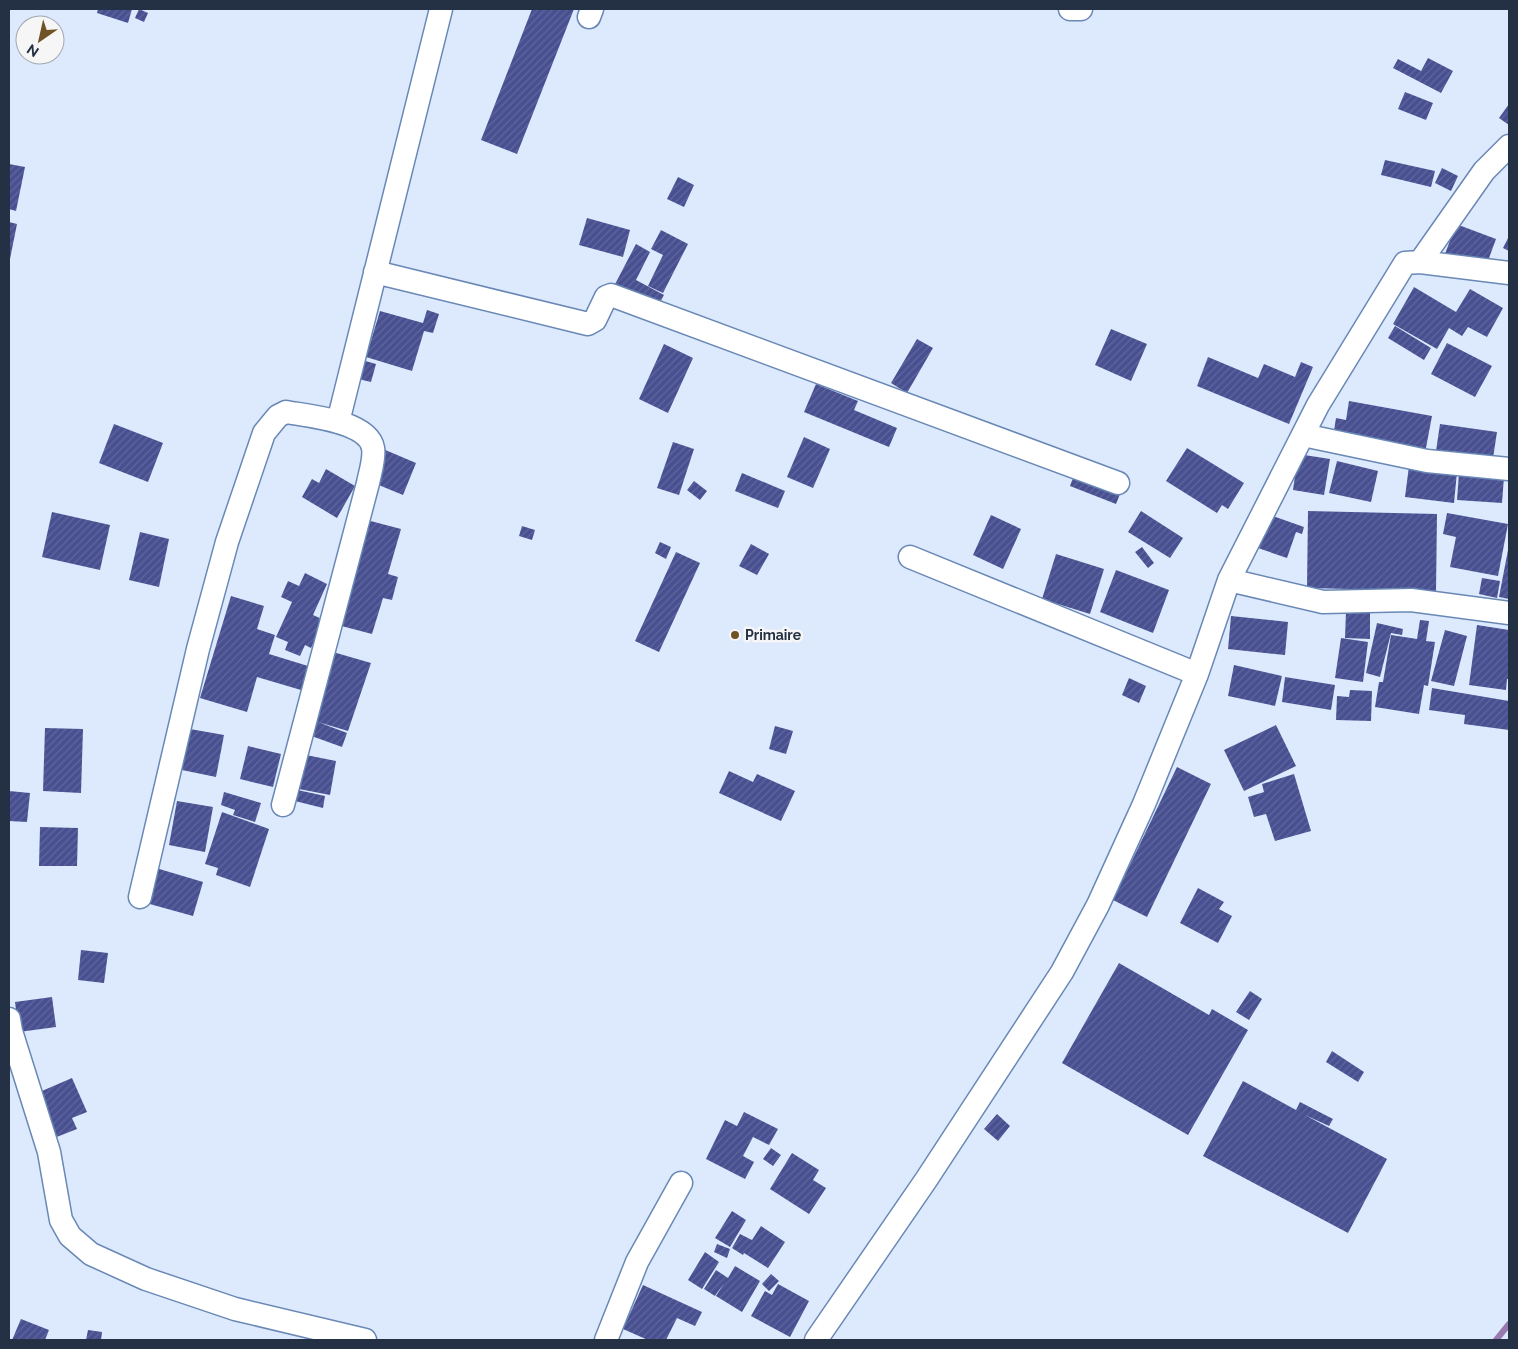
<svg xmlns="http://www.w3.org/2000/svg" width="1518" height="1349" font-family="Raleway,sans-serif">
<defs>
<pattern id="building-hatch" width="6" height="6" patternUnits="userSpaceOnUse" patternTransform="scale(1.25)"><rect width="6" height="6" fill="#495091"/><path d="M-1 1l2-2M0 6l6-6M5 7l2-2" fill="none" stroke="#60679c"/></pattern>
</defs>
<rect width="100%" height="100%" fill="#ddeafe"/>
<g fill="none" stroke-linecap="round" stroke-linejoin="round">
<path stroke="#997aae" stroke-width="6" d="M 1496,1340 L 1509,1324"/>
</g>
<path fill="url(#building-hatch)" d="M 98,9 L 132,9 L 128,23 L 97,13 Z
M 139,9 L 148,13 L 144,22 L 135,18 Z
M 532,9 L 574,9 L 517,154 L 481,140 Z
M 1428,58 L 1453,71 L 1441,93 L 1393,68 L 1398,59 L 1421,71 Z
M 1405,92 L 1433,103 L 1426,120 L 1398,109 Z
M 1509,104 L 1509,125 L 1499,118 Z
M 1385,160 L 1435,171 L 1431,187 L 1381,175 Z
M 9,164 L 25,167 L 16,211 L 9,209 Z
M 1442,168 L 1458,176 L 1451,191 L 1435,183 Z
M 678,177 L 694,185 L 684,207 L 667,199 Z
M 587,218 L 630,230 L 623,257 L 579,245 Z
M 9,222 L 17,224 L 10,259 L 9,259 Z
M 1456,224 L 1496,239 L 1485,269 L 1445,254 Z
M 661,230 L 688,244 L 663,293 L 648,286 L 663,255 L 651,249 Z
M 1509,236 L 1509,251 L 1503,248 Z
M 636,244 L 650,252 L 636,280 L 664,295 L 655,312 L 612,290 Z
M 1414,287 L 1456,312 L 1470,289 L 1503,308 L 1487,337 L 1468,327 L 1462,336 L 1449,328 L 1437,349 L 1393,324 Z
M 427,310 L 439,314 L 433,333 L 424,331 L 412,371 L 366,357 L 380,311 L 423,323 Z
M 1395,326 L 1431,348 L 1424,360 L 1388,338 Z
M 1111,329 L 1147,344 L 1131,381 L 1095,365 Z
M 917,339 L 933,348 L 907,393 L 891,383 Z
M 1447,343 L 1492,366 L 1475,397 L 1431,374 Z
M 664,344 L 693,358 L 668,413 L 639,399 Z
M 1208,357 L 1258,378 L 1264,364 L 1295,377 L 1301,362 L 1313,367 L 1289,424 L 1197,386 Z
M 355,358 L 376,364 L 371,382 L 350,377 Z
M 816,384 L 858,401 L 854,410 L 897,428 L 889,447 L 804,412 Z
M 1349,401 L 1432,416 L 1425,453 L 1333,437 L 1336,418 L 1346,420 Z
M 114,424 L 163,443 L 148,482 L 99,463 Z
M 1440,424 L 1497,432 L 1493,458 L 1436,451 Z
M 804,437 L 830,449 L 813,488 L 787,477 Z
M 673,442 L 694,449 L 679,495 L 657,488 Z
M 1187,448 L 1244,483 L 1228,509 L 1222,505 L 1217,513 L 1166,481 Z
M 383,449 L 416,463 L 403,495 L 369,481 Z
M 1298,454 L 1330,459 L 1324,495 L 1293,490 Z
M 1337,461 L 1378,471 L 1371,502 L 1329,493 Z
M 1409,466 L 1457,472 L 1454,503 L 1405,497 Z
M 326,469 L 355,486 L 337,518 L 302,497 L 312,479 L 319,483 Z
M 742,473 L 785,491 L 778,508 L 735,491 Z
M 1459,473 L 1504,477 L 1502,503 L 1457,500 Z
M 1074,475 L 1120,494 L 1116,504 L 1070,486 Z
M 694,481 L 707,491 L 700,500 L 687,490 Z
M 1141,511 L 1183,538 L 1170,558 L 1128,532 Z
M 1308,511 L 1437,514 L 1436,591 L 1307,588 Z
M 52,512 L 110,525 L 100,570 L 42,557 Z
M 1447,513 L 1508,524 L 1498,576 L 1450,567 L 1456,537 L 1443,534 Z
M 991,515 L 1021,529 L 1003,569 L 973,555 Z
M 1270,515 L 1304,527 L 1302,534 L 1296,532 L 1287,558 L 1258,548 Z
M 363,519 L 401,529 L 388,574 L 398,577 L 392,600 L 383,598 L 372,634 L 334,624 Z
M 522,526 L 535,530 L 532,540 L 519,536 Z
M 140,532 L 169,539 L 159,587 L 129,580 Z
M 660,542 L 671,547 L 666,559 L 655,553 Z
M 751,544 L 769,554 L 757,575 L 739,566 Z
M 1142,547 L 1154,563 L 1148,568 L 1135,552 Z
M 1508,550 L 1509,550 L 1509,599 L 1499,597 Z
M 676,552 L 700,563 L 659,652 L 635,641 Z
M 1056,554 L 1104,569 L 1090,614 L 1042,599 Z
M 1116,570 L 1169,590 L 1153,633 L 1100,612 Z
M 305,573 L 327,584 L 313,615 L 324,620 L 311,648 L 305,645 L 300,656 L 285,650 L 288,642 L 276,637 L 292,602 L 281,597 L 288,581 L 299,586 Z
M 1482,578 L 1500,581 L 1497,598 L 1479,594 Z
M 231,596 L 264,606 L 257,629 L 275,635 L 269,654 L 308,666 L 301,690 L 257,677 L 247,712 L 200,698 Z
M 1346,611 L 1370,611 L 1370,639 L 1345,638 Z
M 1231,616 L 1288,622 L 1285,655 L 1228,649 Z
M 1420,620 L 1429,621 L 1426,641 L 1435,642 L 1428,686 L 1424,685 L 1419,714 L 1375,707 L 1379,682 L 1383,682 L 1391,635 L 1417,639 Z
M 1377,623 L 1403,629 L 1402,635 L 1391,633 L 1380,677 L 1366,673 Z
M 1477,625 L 1509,630 L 1509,679 L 1507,679 L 1506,690 L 1469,685 Z
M 1445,630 L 1467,636 L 1454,686 L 1431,681 Z
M 1341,638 L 1368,642 L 1363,682 L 1335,678 Z
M 333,652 L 371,663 L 348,731 L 318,722 L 347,733 L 342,747 L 306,734 L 315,721 L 328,680 L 325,679 Z
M 1234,665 L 1282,676 L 1275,706 L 1228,696 Z
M 1285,677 L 1335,685 L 1331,710 L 1282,702 Z
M 1129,678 L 1146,686 L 1139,703 L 1122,695 Z
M 1432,688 L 1509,701 L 1509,730 L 1464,724 L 1465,715 L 1429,710 Z
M 1350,690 L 1372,691 L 1371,721 L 1336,720 L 1337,696 L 1349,697 Z
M 1276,725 L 1296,766 L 1244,791 L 1224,750 Z
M 775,726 L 793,731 L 786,754 L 769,749 Z
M 45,728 L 83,729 L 81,793 L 43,791 Z
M 190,729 L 224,735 L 216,777 L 182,770 Z
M 248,746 L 281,754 L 273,787 L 240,779 Z
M 301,754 L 336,761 L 330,795 L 294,788 Z
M 1177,767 L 1211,784 L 1147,917 L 1113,900 Z
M 729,771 L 753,782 L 757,774 L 795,791 L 781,821 L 719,793 Z
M 1294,774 L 1311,831 L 1275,841 L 1266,814 L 1254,817 L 1248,797 L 1264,792 L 1262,784 Z
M 293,789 L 325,796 L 323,808 L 291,800 Z
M 9,791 L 30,793 L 27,822 L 9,821 Z
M 224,792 L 261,803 L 255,822 L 233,815 L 235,810 L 221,805 Z
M 177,801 L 213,807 L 205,852 L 169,845 Z
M 222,812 L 269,829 L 250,887 L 216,875 L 218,868 L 205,864 Z
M 40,827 L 78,828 L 77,866 L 39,866 Z
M 156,868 L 203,882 L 193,916 L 146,903 Z
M 1198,888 L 1224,902 L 1219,909 L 1232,916 L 1218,943 L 1180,923 Z
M 81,950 L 108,953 L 104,983 L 78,980 Z
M 1119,963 L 1209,1015 L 1212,1009 L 1248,1030 L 1188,1135 L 1062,1063 Z
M 1250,991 L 1262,999 L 1249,1020 L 1236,1012 Z
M 52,997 L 56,1027 L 19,1032 L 15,1002 Z
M 1332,1051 L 1364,1072 L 1358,1082 L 1326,1062 Z
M 72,1078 L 87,1112 L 72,1118 L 77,1129 L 54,1138 L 35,1094 Z
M 1243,1081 L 1296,1110 L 1300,1102 L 1333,1119 L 1329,1126 L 1305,1115 L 1387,1159 L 1348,1233 L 1203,1156 Z
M 744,1112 L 778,1129 L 769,1145 L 753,1137 L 743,1156 L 754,1162 L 745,1179 L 706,1159 L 725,1120 L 737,1126 Z
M 997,1114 L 1010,1126 L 998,1141 L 984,1129 Z
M 771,1148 L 781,1155 L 773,1166 L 763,1159 Z
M 792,1153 L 819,1170 L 813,1180 L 826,1188 L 809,1214 L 770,1189 Z
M 732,1211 L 746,1220 L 730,1247 L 715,1238 Z
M 761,1226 L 785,1242 L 768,1268 L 744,1253 L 743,1255 L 732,1248 L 740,1234 L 752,1240 Z
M 717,1244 L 730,1249 L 727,1258 L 714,1252 Z
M 705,1252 L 719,1262 L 702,1289 L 688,1280 Z
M 735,1266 L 760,1281 L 742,1312 L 716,1296 L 724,1283 L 715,1296 L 704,1289 L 716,1270 L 728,1278 Z
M 771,1274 L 779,1281 L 769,1291 L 762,1284 Z
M 778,1284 L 809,1301 L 790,1337 L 751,1316 L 765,1291 L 772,1295 Z
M 643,1285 L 702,1312 L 695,1326 L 677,1318 L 666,1340 L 648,1340 L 623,1329 Z
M 21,1319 L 49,1330 L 45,1340 L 12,1340 Z
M 88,1330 L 102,1332 L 101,1340 L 86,1340 Z"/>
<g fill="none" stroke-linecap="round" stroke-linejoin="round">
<g stroke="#6988b5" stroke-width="25">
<path id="minor" d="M 1070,9 L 1081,9
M 589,17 L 592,9
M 1420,262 L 1509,273
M 375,272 L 588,324 L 595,320 L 606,297 L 611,295 L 1118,483
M 338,422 L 441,9
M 1303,435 L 1427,461 L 1509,469
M 910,557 L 1197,674
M 1229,580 L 1323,602 L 1411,600 L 1509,613
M 140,897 L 198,649 L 227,542 L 264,433 L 278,416 L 286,412 C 308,416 368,421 373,448 C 375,458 370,473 368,483 L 283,805
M 9,1019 L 11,1031 L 49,1152 L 61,1220 L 70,1236 L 91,1254 L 146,1279 L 235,1309 L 365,1340
M 606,1340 L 637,1262 L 681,1183
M 816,1340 L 926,1180 L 1062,972 L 1098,905 L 1144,804 L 1197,674 L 1229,580 L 1318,405 L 1405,263 L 1420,262 L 1484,171 L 1509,146"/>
</g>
<use href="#minor" stroke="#fff" stroke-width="22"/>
</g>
<circle fill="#6f5326" stroke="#f6f6f6" stroke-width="2" cx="735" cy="635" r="5"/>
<g text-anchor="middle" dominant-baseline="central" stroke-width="5" stroke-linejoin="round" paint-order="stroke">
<g font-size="14" font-weight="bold" fill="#243144" stroke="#f6f6f6" text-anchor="start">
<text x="745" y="635">Primaire</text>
</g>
</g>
<rect width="1518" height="1349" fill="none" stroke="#243144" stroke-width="20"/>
<g transform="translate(40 40) rotate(214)"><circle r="24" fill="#f6f6f6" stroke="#a2a7af"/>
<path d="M0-4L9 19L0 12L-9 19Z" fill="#6f5326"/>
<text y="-8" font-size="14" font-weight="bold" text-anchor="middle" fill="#243144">N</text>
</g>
</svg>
